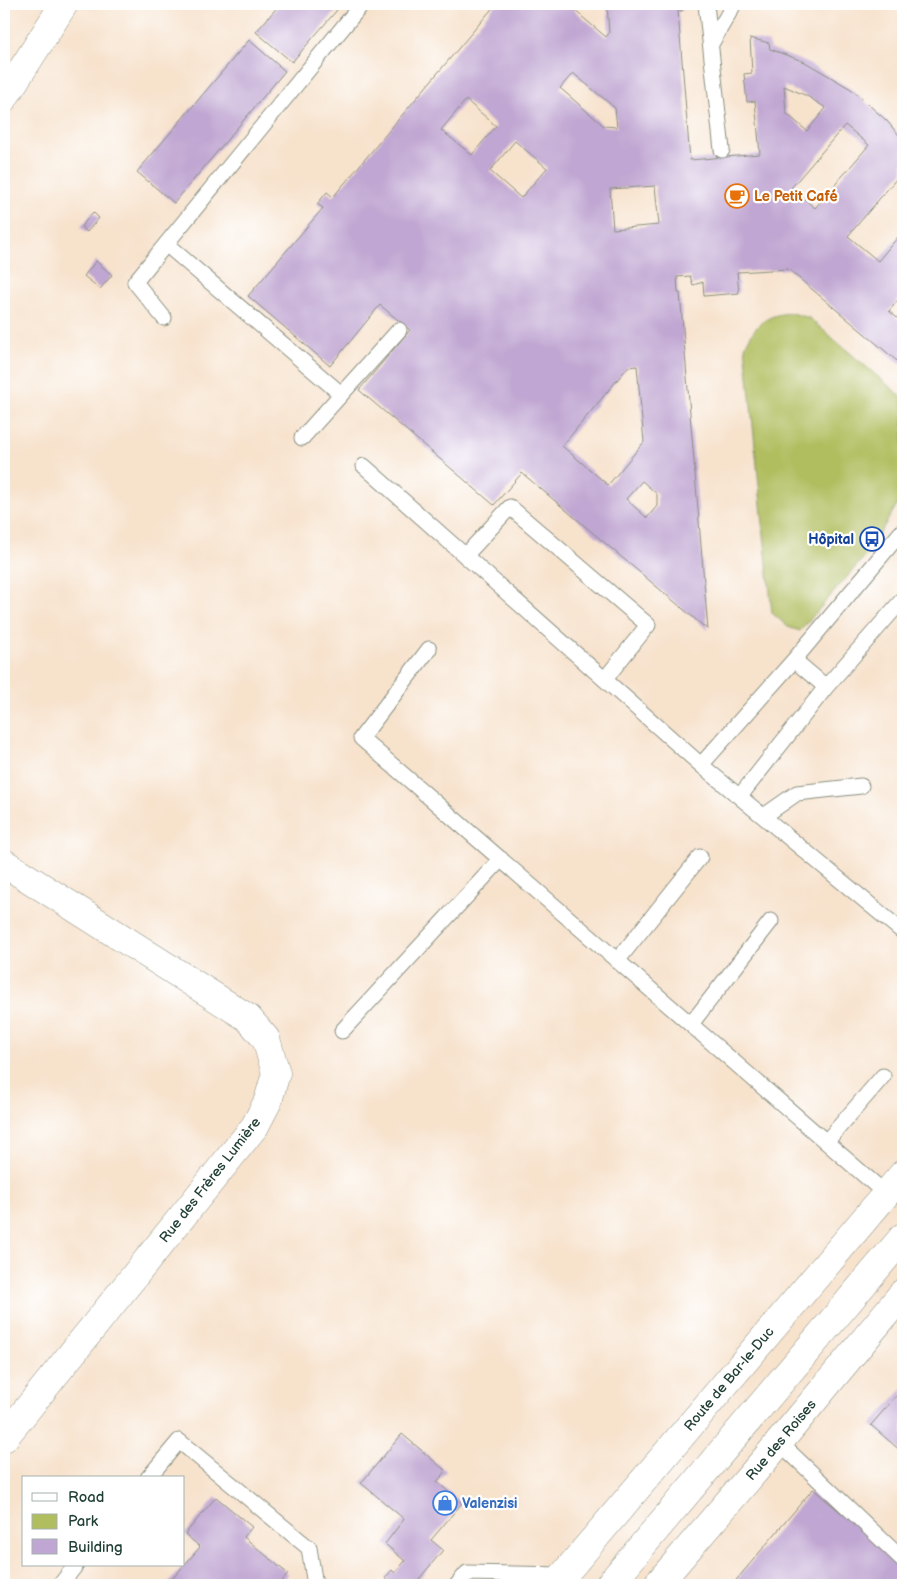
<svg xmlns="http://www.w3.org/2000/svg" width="907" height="1589" font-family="'Balsamiq Sans',sans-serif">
<rect width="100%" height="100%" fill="#fff"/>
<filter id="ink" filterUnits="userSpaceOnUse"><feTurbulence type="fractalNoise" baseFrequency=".02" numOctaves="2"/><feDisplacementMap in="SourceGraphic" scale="10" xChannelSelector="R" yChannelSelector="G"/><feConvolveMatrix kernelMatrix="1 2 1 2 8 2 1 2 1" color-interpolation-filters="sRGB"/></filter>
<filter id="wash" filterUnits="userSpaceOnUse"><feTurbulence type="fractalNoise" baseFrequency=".0096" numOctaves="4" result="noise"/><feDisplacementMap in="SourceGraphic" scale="20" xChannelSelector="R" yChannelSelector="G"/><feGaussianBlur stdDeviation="1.12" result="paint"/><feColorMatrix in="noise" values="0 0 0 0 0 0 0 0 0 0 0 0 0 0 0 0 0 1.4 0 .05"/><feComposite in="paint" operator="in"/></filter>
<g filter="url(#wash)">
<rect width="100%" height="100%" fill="#f7e2cc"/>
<path fill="#b1be5f" stroke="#687e4a" d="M 792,313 L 809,318 L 903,398 L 903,495 L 867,554 L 800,631 L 788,627 L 772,613 L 745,347 C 755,324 767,314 792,313 Z"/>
<g id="blocks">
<path fill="#c0a6d2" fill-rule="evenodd" d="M 280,4 L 329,4 L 337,10 L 292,62 L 256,32 Z
M 496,4 L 567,4 L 606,37 L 609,33 L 607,4 L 682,4 L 682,11 L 678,11 L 690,160 L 760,154 L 755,101 L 747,102 L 744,74 L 752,73 L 750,38 L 769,43 L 770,49 L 805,62 L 851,89 L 887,121 L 903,140 L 903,171 L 848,236 L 878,261 L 903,231 L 903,294 L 889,311 L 903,323 L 903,366 L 788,269 L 737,272 L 739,293 L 704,296 L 703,282 L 693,285 L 690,276 L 677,277 L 678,293 L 680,293 L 708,630 L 522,473 L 494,505 L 359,390 L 410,330 L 380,305 L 330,366 L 248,296 L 323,208 L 317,204 L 327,192 L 333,197 ZM 573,73 L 615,108 L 617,127 L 604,126 L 560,88 ZM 784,86 L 807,96 L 826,108 L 807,131 L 786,113 ZM 466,100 L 496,126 L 472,155 L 441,130 ZM 845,125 L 869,145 L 815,208 L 791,188 ZM 515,141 L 547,168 L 521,198 L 490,171 ZM 655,186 L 659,225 L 613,229 L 610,189 ZM 637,366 L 644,442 L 608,485 L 562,446 L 628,367 ZM 642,481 L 657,494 L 657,506 L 647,518 L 626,499 Z
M 249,40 L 285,71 L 174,203 L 137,172 Z
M 93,212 L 99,218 L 87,232 L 81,227 Z
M 96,261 L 112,275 L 100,289 L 84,276 Z
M 903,1388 L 903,1453 L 871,1425 Z
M 402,1434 L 446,1471 L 437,1482 L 462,1503 L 431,1540 L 443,1550 L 419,1579 L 427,1585 L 394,1585 L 385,1578 L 392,1570 L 395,1573 L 405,1561 L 385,1544 L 404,1519 L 361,1483 Z
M 813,1489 L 903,1565 L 903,1585 L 732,1585 Z
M 216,1497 L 252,1527 L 244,1537 L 288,1574 L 279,1585 L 167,1585 L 200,1547 L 185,1534 Z"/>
</g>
</g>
<g filter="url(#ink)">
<use href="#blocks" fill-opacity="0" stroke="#8b9080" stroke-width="1"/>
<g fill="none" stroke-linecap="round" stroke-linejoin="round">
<g stroke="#8b9080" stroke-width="17">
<path id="lane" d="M 706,4 L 722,150
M 711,44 L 734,4
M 166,244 L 341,394
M 164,318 L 135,282 L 362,4
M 302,438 L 399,330
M 364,466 L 701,765 L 903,932
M 465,556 L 510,507 L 648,625 L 605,679
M 429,649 L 361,738 L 886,1194
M 794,660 L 826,687
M 701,765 L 794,660 L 903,530
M 740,796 L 826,687 L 903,599
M 764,816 L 797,793 L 861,786
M 617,961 L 700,857
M 691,1024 L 771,921
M 342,1031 L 501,859
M 826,1142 L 883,1076
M 779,1442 L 903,1560
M 148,1478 L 179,1441 L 309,1548 L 315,1585
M 60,1585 L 76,1565
M 457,1585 L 467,1573 L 564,1575"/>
</g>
<g stroke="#8b9080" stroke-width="29">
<path id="street" d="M 4,98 L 64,4
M 4,863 L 248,1018 L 266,1039 L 276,1073 L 268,1101 L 255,1126 L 4,1438
M 657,1585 L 767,1457 L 903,1293"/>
</g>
<g stroke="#8b9080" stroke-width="29">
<path id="primary" d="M 555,1585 L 903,1174
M 609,1585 L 903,1237"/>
</g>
<use href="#lane" stroke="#fff" stroke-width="15"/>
<use href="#street" stroke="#fff" stroke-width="28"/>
<use href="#primary" stroke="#fff" stroke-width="28"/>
</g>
</g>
<defs>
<g id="cafe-ring" transform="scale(1.25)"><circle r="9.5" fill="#fff" stroke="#e8710a" stroke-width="1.5"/><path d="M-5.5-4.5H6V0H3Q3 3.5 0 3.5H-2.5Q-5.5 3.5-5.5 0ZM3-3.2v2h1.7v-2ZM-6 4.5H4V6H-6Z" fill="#e8710a"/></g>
<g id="bus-ring" transform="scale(1.25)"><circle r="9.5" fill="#fff" stroke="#1a4fb4" stroke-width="1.5"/><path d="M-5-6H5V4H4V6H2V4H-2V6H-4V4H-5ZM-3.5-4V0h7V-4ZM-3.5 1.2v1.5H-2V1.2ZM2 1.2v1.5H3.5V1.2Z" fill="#1a4fb4"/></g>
<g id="shop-ring" transform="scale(1.25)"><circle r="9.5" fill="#fff" stroke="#3f7fe0" stroke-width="1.5"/><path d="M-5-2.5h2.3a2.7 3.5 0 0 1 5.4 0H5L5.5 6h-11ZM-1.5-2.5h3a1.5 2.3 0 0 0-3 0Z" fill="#3f7fe0"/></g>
</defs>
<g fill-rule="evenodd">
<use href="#cafe-ring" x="737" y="196"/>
<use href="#bus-ring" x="872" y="539"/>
<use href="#shop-ring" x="445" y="1503"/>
</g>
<g text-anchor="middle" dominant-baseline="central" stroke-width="4.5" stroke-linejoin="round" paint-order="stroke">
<g font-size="14" font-weight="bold" fill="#c56008" stroke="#fff" text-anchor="start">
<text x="754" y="196">Le Petit Café</text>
</g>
<g font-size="14" font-weight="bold" fill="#164399" stroke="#fff" text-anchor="end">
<text x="854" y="539">Hôpital</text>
</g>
<g font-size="14" fill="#1f3d34" stroke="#fff">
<text transform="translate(210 1180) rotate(-52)">Rue des Frères Lumière</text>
<text transform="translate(729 1379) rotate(-50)">Route de Bar-le-Duc</text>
<text transform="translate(781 1440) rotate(-50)">Rue des Roises</text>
</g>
<g font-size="14" font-weight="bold" fill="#366cbe" stroke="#fff" text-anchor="start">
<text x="462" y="1503">Valenzisi</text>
</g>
</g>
<rect width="907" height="1589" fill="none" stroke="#fff" stroke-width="20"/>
<rect x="22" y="1476" width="162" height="90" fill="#ffffff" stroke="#a5b1ae"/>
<rect x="32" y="1493" width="25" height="8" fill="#ffffff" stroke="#a5b1ae"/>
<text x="68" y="1502" font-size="15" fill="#1f3d34">Road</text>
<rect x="32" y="1514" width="25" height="15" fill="#b1be5f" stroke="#a5b1ae"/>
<text x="68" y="1526" font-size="15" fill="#1f3d34">Park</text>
<rect x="32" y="1539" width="25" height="15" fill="#c0a6d2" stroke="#a5b1ae"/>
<text x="68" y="1552" font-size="15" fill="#1f3d34">Building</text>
</svg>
